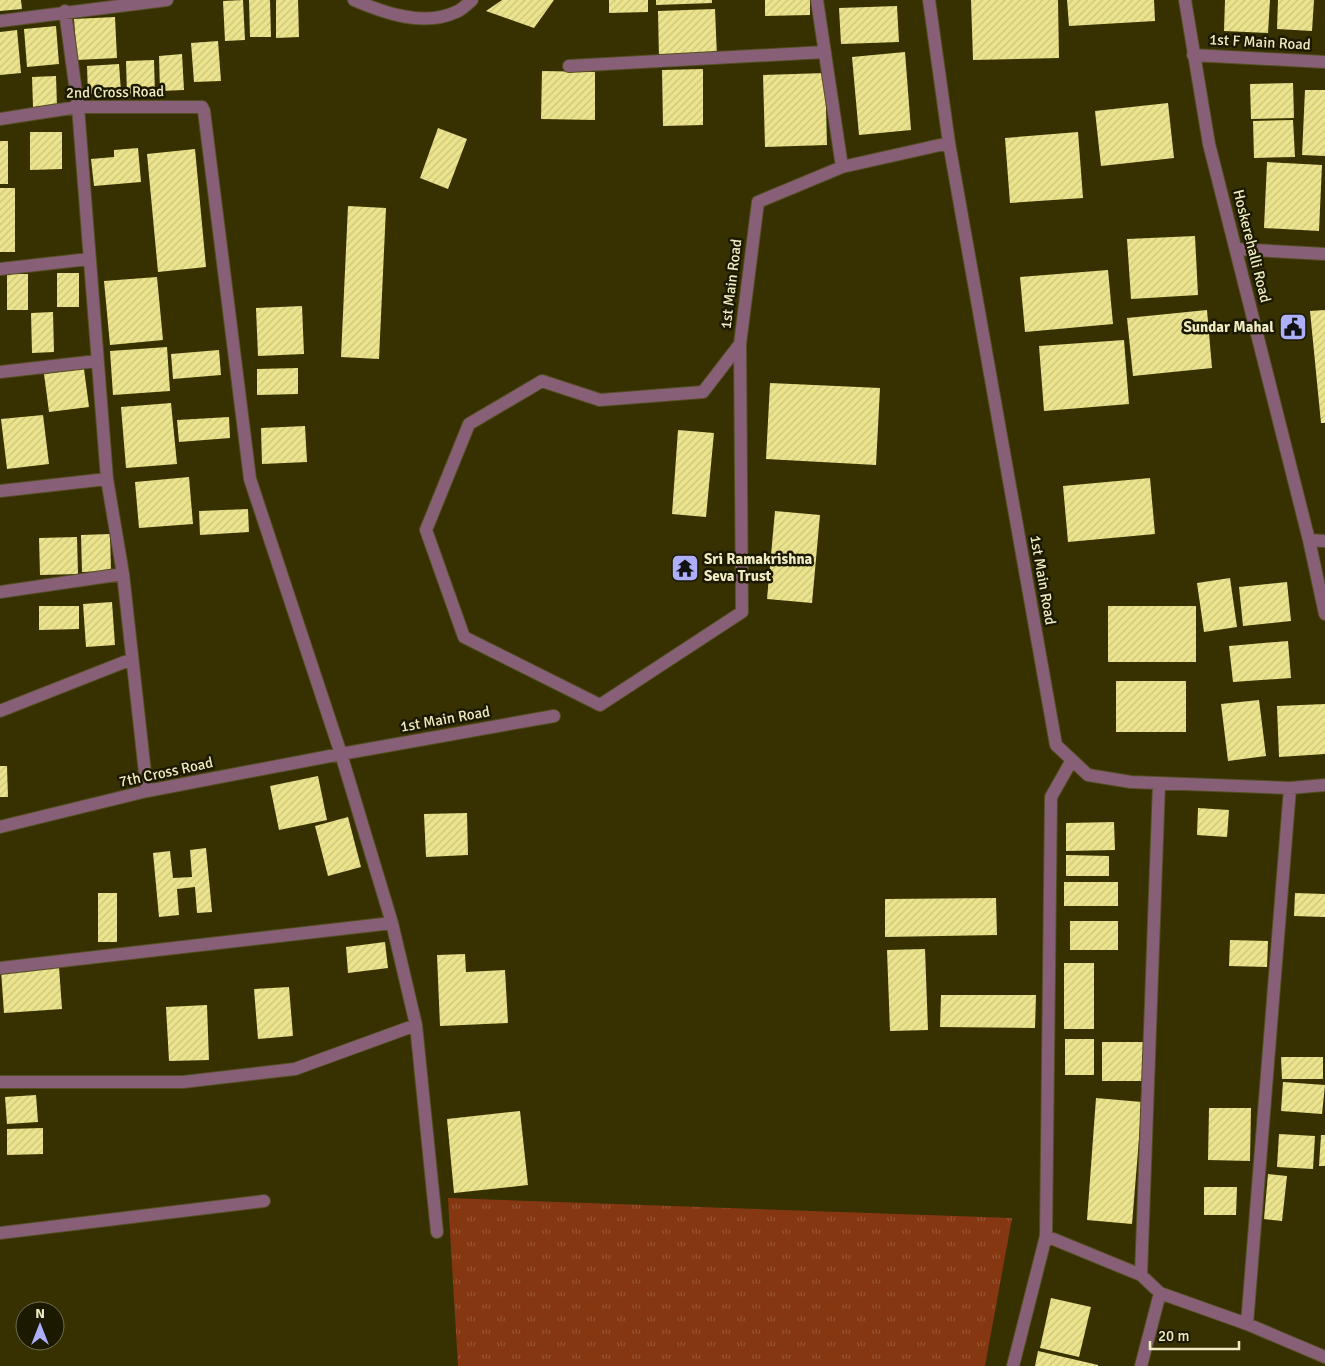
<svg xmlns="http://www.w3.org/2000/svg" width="1325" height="1366" font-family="Signika,sans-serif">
<defs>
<pattern id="grass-tufts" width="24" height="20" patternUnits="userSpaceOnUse" patternTransform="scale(1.25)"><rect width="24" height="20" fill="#853712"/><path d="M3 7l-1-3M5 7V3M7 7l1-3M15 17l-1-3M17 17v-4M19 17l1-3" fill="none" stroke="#975433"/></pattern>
<pattern id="building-hatch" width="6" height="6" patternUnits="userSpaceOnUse" patternTransform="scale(1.25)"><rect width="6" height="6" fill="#ece38d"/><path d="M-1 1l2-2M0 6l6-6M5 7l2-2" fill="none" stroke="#cbc47c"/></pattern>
</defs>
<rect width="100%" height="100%" fill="#373101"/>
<path fill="url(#grass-tufts)" d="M 448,1198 L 1012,1218 L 985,1366 L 458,1366 Z"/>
<path fill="url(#building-hatch)" d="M 0,0 L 21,0 L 22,9 L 0,11 Z
M 243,0 L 245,40 L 225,41 L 223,1 Z
M 249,0 L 270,0 L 271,37 L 250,37 Z
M 276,0 L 298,0 L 299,37 L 276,38 Z
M 502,0 L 554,0 L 534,28 L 486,11 Z
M 609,0 L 648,0 L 648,12 L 609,13 Z
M 656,0 L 712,0 L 712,3 L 656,5 Z
M 765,0 L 810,0 L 810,15 L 765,16 Z
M 971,0 L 1058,0 L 1059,58 L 973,60 Z
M 1067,0 L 1154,0 L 1155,21 L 1069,26 Z
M 1225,0 L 1270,0 L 1268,33 L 1224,31 Z
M 1278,0 L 1314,0 L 1312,31 L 1277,29 Z
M 897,6 L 899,42 L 841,44 L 839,8 Z
M 715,9 L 717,57 L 659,59 L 658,11 Z
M 115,17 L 117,58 L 77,60 L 74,19 Z
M 56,26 L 59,64 L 27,67 L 24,29 Z
M 17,30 L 21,73 L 0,75 L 0,32 Z
M 218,41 L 221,81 L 194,82 L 191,43 Z
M 905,52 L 911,130 L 859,135 L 852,57 Z
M 182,54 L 184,90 L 160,91 L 159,56 Z
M 154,60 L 155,95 L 127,95 L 126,61 Z
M 119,64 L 121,92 L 88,94 L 87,66 Z
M 703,69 L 703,125 L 663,126 L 662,70 Z
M 542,71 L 595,72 L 595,120 L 541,119 Z
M 825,73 L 827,145 L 765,147 L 763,75 Z
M 56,76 L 57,106 L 33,107 L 32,77 Z
M 1293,83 L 1294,118 L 1251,119 L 1250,84 Z
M 1305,90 L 1325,90 L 1325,156 L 1302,155 Z
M 1168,103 L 1174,158 L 1101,166 L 1095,111 Z
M 1293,120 L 1295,157 L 1254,158 L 1253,121 Z
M 438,128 L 467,139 L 448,189 L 420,178 Z
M 30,132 L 62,132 L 62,169 L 30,170 Z
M 1078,132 L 1083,198 L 1010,203 L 1005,138 Z
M 0,141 L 8,141 L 8,184 L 0,184 Z
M 138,148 L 141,182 L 94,186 L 91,159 L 114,157 L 114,150 Z
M 195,149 L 206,267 L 158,272 L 147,154 Z
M 1267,162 L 1322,165 L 1319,231 L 1264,228 Z
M 0,188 L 15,188 L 15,252 L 0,252 Z
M 348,206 L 386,208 L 379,359 L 341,357 Z
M 1195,236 L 1198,295 L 1131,299 L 1127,239 Z
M 1108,270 L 1113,324 L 1025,332 L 1020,277 Z
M 57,273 L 79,273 L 79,307 L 57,307 Z
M 7,274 L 28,274 L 28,310 L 7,310 Z
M 157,277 L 163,340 L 110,345 L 104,281 Z
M 302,306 L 304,354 L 258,356 L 256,308 Z
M 1207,310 L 1212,368 L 1133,376 L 1127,318 Z
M 1325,310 L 1325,423 L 1321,423 L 1310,311 Z
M 53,312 L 54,352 L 32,353 L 31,313 Z
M 1124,340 L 1129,404 L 1044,411 L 1039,346 Z
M 167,347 L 170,391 L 113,395 L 110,351 Z
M 219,350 L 221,375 L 173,379 L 171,354 Z
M 298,368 L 298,394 L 257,395 L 257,369 Z
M 84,369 L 89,407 L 49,412 L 44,374 Z
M 770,383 L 880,388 L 876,465 L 766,459 Z
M 171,403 L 177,464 L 126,468 L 121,407 Z
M 43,415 L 49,464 L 7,469 L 1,419 Z
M 229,417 L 230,438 L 179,442 L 177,420 Z
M 305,426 L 307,462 L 262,464 L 261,428 Z
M 678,430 L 714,433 L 706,517 L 672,514 Z
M 189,477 L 193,524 L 139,528 L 135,482 Z
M 1150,478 L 1155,534 L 1068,542 L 1063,486 Z
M 248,509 L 249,532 L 200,535 L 199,511 Z
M 775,511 L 820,515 L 812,603 L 767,599 Z
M 110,534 L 111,571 L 82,572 L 81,535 Z
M 77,537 L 78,574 L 40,575 L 39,538 Z
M 1230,578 L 1237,627 L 1204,632 L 1197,583 Z
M 1287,582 L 1291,621 L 1243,626 L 1239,587 Z
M 112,602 L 115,645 L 86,647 L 83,604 Z
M 39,606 L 79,606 L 79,629 L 39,630 Z
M 1108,606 L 1196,606 L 1196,662 L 1108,662 Z
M 1288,641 L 1291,678 L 1233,682 L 1229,646 Z
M 1116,681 L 1186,681 L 1186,732 L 1116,732 Z
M 1259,700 L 1266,756 L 1228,761 L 1221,704 Z
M 1325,704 L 1325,754 L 1279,757 L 1277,706 Z
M 0,766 L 7,766 L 8,797 L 0,797 Z
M 318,776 L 327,820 L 279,830 L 270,786 Z
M 1198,808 L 1229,810 L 1227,837 L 1197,835 Z
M 467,813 L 468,855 L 426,857 L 424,814 Z
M 348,817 L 361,867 L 328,876 L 315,826 Z
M 1114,822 L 1115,850 L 1066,851 L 1066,823 Z
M 206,848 L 212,912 L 197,913 L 195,887 L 177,889 L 179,915 L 159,917 L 153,853 L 170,851 L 173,878 L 192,877 L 190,850 Z
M 1066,855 L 1109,856 L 1109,876 L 1066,876 Z
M 1064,882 L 1118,882 L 1118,906 L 1064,906 Z
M 98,893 L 117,893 L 117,942 L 98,942 Z
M 1295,893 L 1325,894 L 1325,917 L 1294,916 Z
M 996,898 L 997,935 L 885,937 L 885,899 Z
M 1070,921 L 1118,921 L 1118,950 L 1070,950 Z
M 1230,940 L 1268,941 L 1267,967 L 1229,966 Z
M 385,942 L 388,968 L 348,973 L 346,947 Z
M 925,949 L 928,1030 L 890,1031 L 887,950 Z
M 465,954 L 466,972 L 505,970 L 508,1023 L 440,1026 L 437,955 Z
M 1064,963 L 1094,963 L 1094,1029 L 1064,1029 Z
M 59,967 L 62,1009 L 4,1013 L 1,970 Z
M 289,987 L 293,1036 L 258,1039 L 254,989 Z
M 941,995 L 1036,995 L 1035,1028 L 940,1027 Z
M 207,1005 L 209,1060 L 169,1061 L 166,1007 Z
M 1065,1039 L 1094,1039 L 1094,1075 L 1065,1075 Z
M 1102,1042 L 1143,1042 L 1143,1081 L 1102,1081 Z
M 1281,1057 L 1323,1057 L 1323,1079 L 1282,1079 Z
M 1283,1082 L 1325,1085 L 1322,1114 L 1281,1111 Z
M 36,1095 L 38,1122 L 7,1124 L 5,1097 Z
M 1096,1098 L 1142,1102 L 1132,1224 L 1087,1220 Z
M 1209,1108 L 1251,1108 L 1250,1161 L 1208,1160 Z
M 520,1111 L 528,1185 L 454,1193 L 447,1119 Z
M 43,1128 L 43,1154 L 7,1155 L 7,1129 Z
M 1279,1134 L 1315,1136 L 1313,1169 L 1277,1167 Z
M 1321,1135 L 1325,1135 L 1325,1166 L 1319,1166 Z
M 1268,1174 L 1287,1176 L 1282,1221 L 1264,1219 Z
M 1204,1187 L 1237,1187 L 1236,1215 L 1204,1215 Z
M 1051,1298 L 1091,1307 L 1079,1357 L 1040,1348 Z
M 1038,1351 L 1098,1365 L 1098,1366 L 1035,1366 Z"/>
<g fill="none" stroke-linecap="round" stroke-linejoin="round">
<g stroke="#544f20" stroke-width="14">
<path id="minor" d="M 354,0 C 384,13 424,27 456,12 C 462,10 467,4 472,0
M 817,0 L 842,167
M 929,0 L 949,143 L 1056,745 L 1088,775 L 1131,782 L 1290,788 L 1325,785
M 1185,0 L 1209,144 L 1309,540 L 1325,614
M 65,11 L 78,107 L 107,479 L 123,574 L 147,791
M 0,21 L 167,0
M 1193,55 L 1325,62
M 569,66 L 825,52
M 0,119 L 78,107 L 202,107 L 204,111 L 250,479 L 341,754 L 392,923 L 416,1025 L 437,1232
M 1236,249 L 1325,254
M 0,269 L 89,259
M 740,344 L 703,392 L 600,400 L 542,381 L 469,424 L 426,530 L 464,637 L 600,705 L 742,612 L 740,344 L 758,202 L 842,167 L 949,143
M 0,372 L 97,361
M 0,491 L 107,479
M 1309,540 L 1325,541
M 0,592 L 123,574
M 0,711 L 132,659
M 0,827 L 147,791 L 341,754 L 554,716
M 0,968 L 392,923
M 0,1082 L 183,1082 L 295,1069 L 416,1025
M 0,1233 L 264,1201
M 1046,1236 L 1141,1275 L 1160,1293 L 1247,1324 L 1325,1357
M 1141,1275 L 1159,784
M 1247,1324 L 1290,788
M 1013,1366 L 1046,1236 L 1051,797 L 1072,760
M 1141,1366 L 1160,1293"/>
</g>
<use href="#minor" stroke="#875f77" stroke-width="12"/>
</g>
<defs>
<g id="civic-square" transform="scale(1.4375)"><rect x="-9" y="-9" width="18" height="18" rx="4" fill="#adaffb" stroke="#1c1901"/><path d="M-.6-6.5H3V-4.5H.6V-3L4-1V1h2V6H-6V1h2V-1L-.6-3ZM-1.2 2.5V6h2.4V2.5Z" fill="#111"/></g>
<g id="temple-square" transform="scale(1.4375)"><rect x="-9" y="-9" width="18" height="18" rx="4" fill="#adaffb" stroke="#1c1901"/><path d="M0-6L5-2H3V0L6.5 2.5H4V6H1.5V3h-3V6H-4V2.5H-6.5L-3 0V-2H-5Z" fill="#111"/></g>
</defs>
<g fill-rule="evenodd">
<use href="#civic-square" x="1293" y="327"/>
<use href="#temple-square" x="685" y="568"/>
</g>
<g text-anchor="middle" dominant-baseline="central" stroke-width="5" stroke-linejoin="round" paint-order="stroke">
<g font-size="15" fill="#efebc2" stroke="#1c1901">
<text transform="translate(1260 42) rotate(3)">1st F Main Road</text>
<text transform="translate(115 92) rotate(-1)">2nd Cross Road</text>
<text transform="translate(1252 246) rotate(76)">Hoskerehalli Road</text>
<text transform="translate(731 284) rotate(-83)">1st Main Road</text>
<text transform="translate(1043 580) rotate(80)">1st Main Road</text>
<text transform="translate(445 719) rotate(-10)">1st Main Road</text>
<text transform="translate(166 772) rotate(-12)">7th Cross Road</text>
</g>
<g font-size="15" font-weight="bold" fill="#efebc2" stroke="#1c1901" text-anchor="end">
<text x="1274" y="327">Sundar Mahal</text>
<text x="704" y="559" text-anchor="start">Sri Ramakrishna<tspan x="704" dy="17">Seva Trust</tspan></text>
</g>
</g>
<g transform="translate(40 1326)"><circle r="24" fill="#1c1901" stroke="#706d4e"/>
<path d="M0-4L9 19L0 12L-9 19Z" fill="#adaffb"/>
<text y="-8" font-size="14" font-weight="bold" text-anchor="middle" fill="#efebc2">N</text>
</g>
<path d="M1150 1341v8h89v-8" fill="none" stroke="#efebc2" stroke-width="2.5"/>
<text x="1158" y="1341" font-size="15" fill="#efebc2" stroke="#1c1901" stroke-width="4" paint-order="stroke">20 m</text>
</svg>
